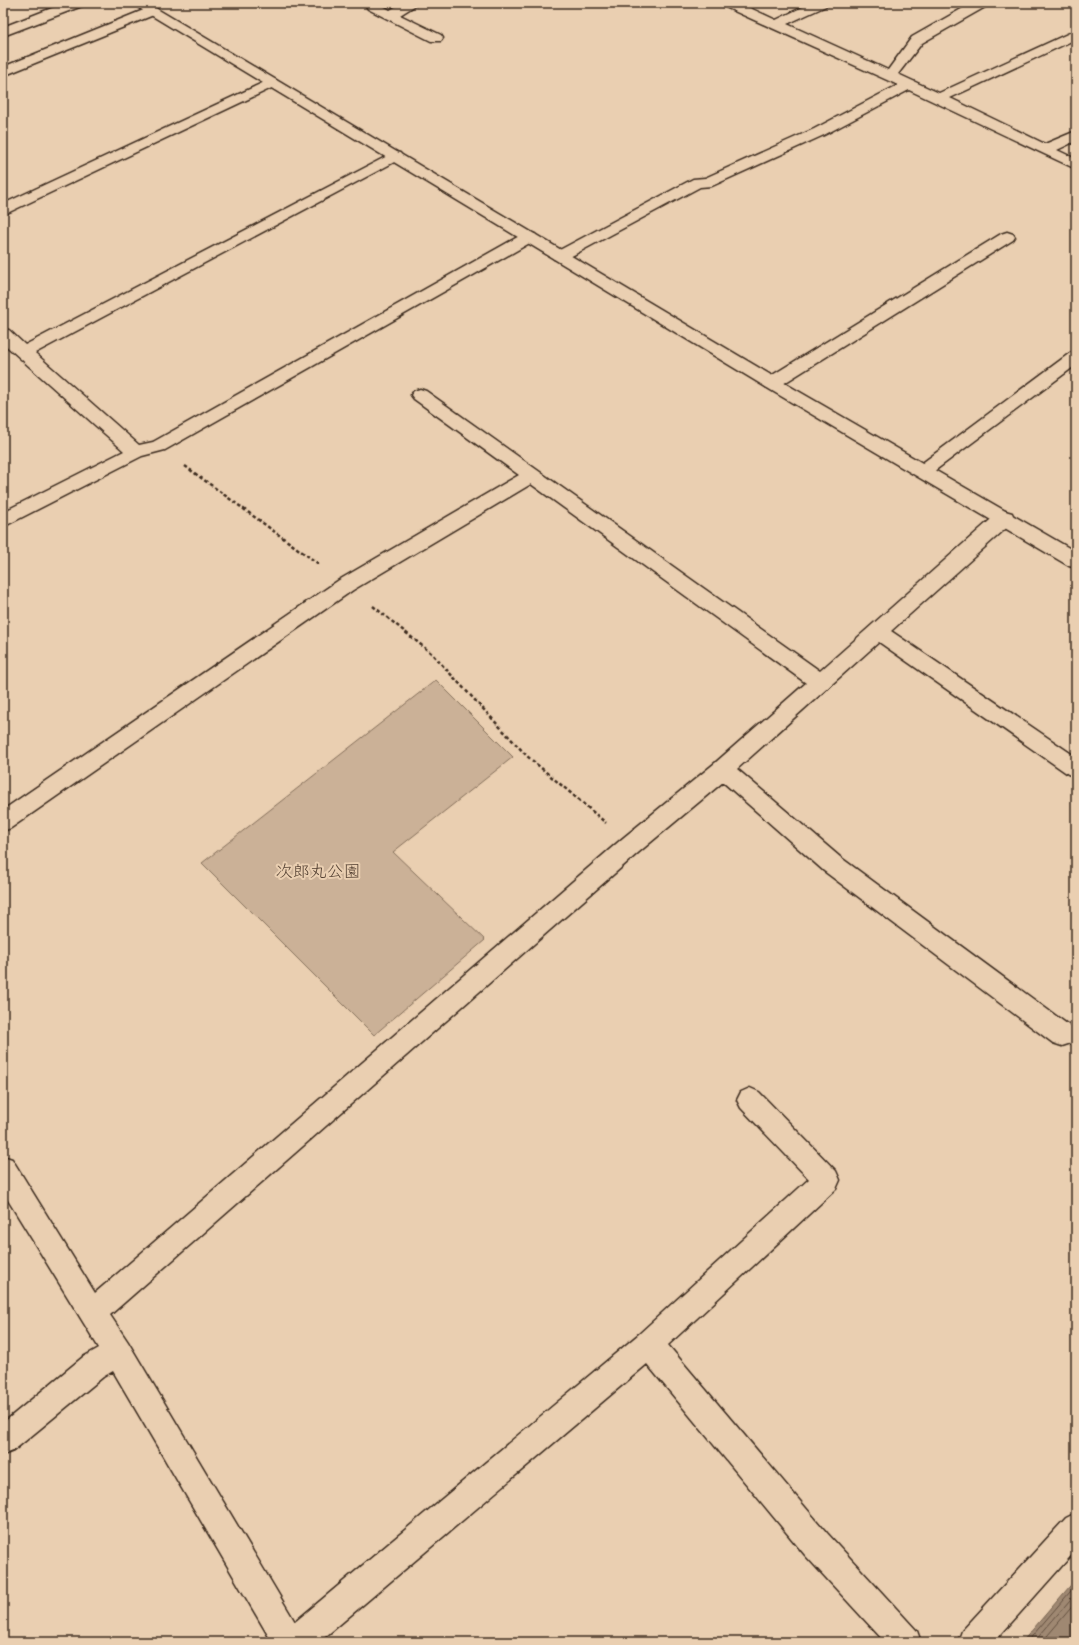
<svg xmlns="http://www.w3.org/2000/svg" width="1079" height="1645" font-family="Caveat,'Klee One',sans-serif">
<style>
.green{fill:#cbb197;stroke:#836e5a}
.water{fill:#9f8872;stroke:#776250}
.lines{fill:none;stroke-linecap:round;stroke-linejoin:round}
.shore{stroke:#635040;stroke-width:1}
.street-casing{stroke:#3b2a1e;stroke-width:3}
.secondary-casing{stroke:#3b2a1e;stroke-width:3}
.path{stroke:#3b2a1e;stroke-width:2.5;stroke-dasharray:3.5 2.5;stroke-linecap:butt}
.street{fill:#eacfb1;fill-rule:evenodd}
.secondary{fill:#eacfb1;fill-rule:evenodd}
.labels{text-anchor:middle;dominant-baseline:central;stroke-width:4;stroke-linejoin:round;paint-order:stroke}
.park-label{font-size:17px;fill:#513e30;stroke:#eacfb1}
</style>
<rect width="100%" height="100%" fill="#eacfb1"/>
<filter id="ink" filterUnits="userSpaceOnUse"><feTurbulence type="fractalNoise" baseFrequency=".025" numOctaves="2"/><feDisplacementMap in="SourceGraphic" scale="8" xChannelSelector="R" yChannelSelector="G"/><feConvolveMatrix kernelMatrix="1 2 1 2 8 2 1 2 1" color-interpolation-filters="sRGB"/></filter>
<g filter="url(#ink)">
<path class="green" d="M 436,680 L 513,757 L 393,852 L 485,940 L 374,1035 L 202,863 Z"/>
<path class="water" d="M 1076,1579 L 1076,1642 L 1022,1642 Z"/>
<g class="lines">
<path class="shore" d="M 1027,1642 L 1076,1585
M 1034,1642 L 1076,1593
M 1042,1642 L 1076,1602"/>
<g class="street-casing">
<path id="street" d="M 65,3 L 84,3 L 82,6 L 3,36 L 3,27 Z
M 368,3 L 378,3 L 390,10 L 402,3 L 419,3 L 400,15 L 441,35 L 443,38 L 441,41 L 431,41 L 368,9 L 366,6 Z
M 721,3 L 739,3 L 776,20 L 811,3 L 828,3 L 826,6 L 787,24 L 888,70 L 912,37 L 972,3 L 989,3 L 987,6 L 922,43 L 898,74 L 939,93 L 1076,30 L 1076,39 L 950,98 L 1045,144 L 1076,131 L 1076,141 L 1057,150 L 1076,159 L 1076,169 L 909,90 L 824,135 L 712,186 L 700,187 L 566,259 L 554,259 L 552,256 L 554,253 L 693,179 L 705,178 L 814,129 L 898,85 L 723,6 Z
M 151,7 L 156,8 L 158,11 L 156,14 L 3,76 L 3,67 Z
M 271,79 L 276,80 L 278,83 L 276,86 L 3,215 L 3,204 Z
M 395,152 L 400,153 L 402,156 L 400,159 L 35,353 L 139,445 L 153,442 L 523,234 L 535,234 L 537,237 L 535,240 L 165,450 L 142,456 L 3,527 L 3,512 L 124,451 L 3,343 L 3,329 L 9,330 L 25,345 Z
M 1007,232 L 1013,234 L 1015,237 L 1013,240 L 778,387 L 772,389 L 766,387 L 763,383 L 766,379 L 1001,234 Z
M 1076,352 L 1076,365 L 929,475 L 923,477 L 917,475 L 914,471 L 917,467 L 1070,353 Z
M 420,389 L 426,391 L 820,671 L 998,513 L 1005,511 L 1012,513 L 1014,518 L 1012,523 L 891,631 L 1076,757 L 1076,777 L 1068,774 L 879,642 L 737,769 L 840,857 L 1071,1027 L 1074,1035 L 1071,1043 L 1062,1046 L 1053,1043 L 824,871 L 723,782 L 639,852 L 110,1315 L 128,1342 L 295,1622 L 639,1334 L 809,1179 L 741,1108 L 737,1100 L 741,1092 L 750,1088 L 759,1092 L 836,1171 L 840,1180 L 836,1189 L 668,1345 L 827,1533 L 917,1631 L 921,1642 L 885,1642 L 805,1555 L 647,1364 L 319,1642 L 272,1642 L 113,1371 L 103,1377 L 13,1451 L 3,1455 L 3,1423 L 83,1357 L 99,1348 L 3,1192 L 3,1156 L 12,1159 L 95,1293 L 623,838 L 715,763 L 806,683 L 531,484 L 353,590 L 11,828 L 3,831 L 3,810 L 339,580 L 519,475 L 414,399 L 411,395 L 414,391 Z
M 1076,1513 L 1076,1550 L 994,1642 L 958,1642 L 962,1631 L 1066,1518 Z"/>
</g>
<g class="secondary-casing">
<path id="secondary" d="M 131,3 L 147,3 L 786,384 L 1076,552 L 1076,568 L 1069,566 L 774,392 Z"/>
</g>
<path class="path" d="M 185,466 L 320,565
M 373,606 L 431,653 L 527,756 L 606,823"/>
<use href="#street" class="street"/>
<use href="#secondary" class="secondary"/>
</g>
</g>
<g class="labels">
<g class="park-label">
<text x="318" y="871">次郎丸公園</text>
</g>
</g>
<rect width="1079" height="1645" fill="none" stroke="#eacfb1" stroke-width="16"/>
<rect x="8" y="8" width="1063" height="1629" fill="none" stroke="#3b2a1e" stroke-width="1.5" filter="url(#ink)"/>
</svg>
